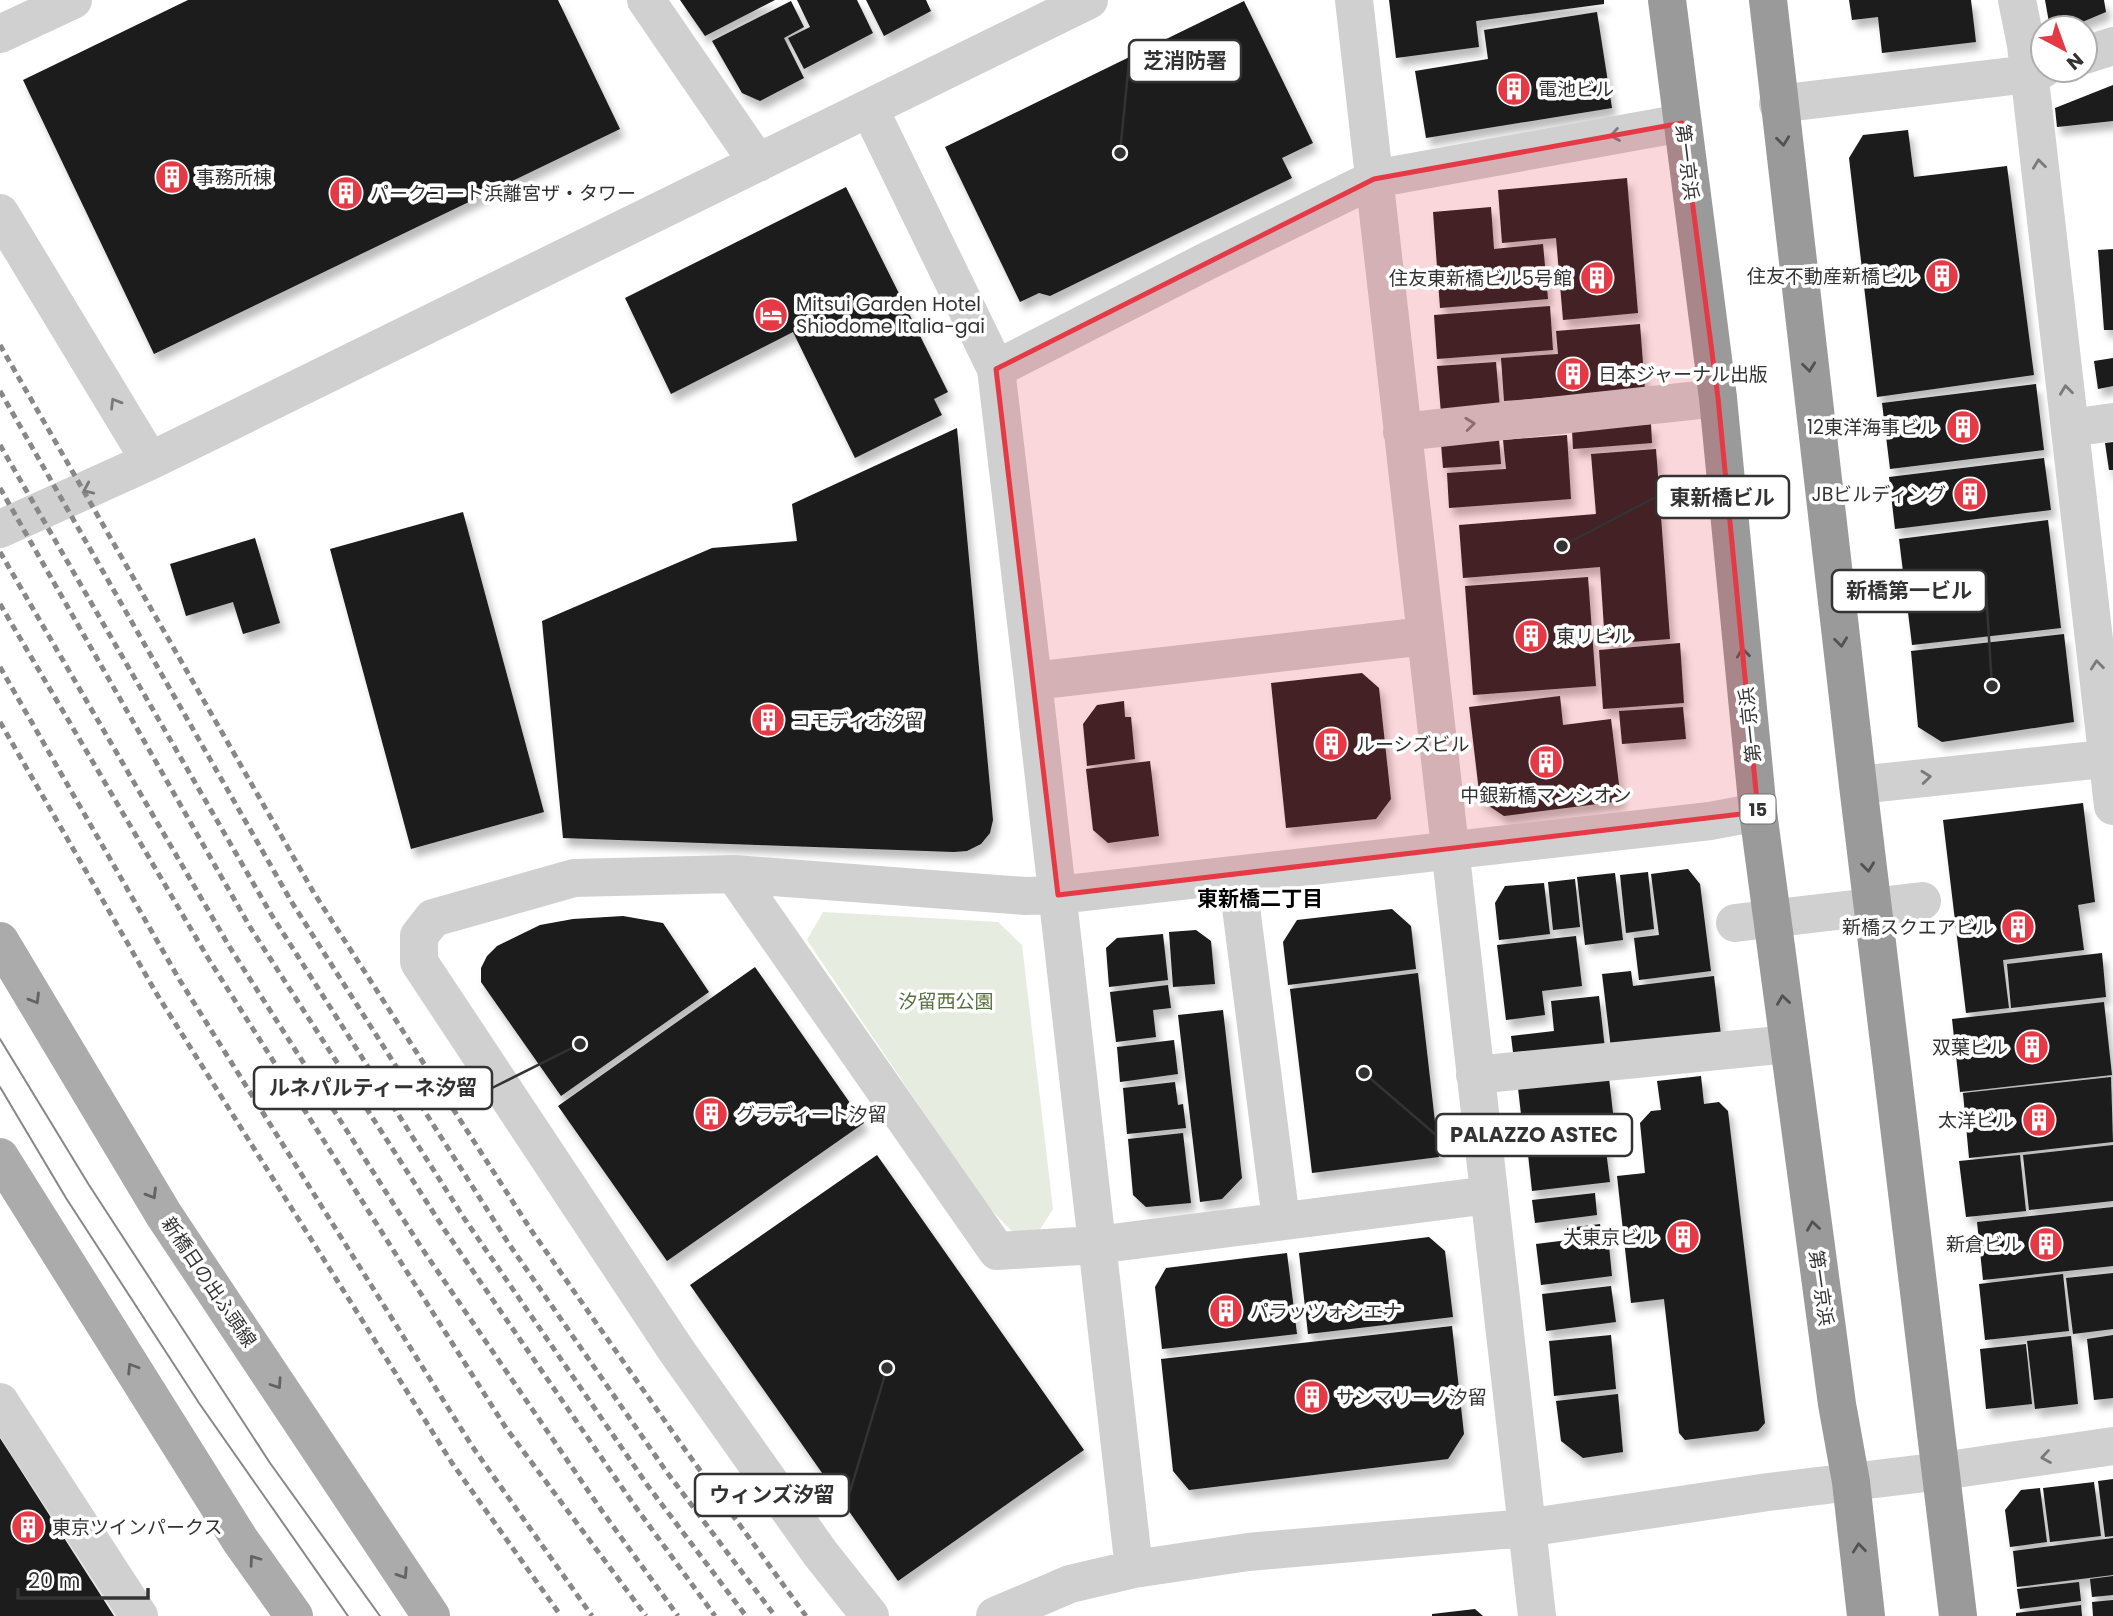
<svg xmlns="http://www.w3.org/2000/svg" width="2113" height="1616" font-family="Poppins,'Noto Sans JP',sans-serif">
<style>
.green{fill:#e6ecdf}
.building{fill:#1a1a1a;filter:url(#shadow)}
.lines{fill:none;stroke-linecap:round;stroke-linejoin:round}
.minor{stroke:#d0d0d0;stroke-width:38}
.major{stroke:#ababab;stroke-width:38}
.highway{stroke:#9a9a9a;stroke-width:38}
.tram{stroke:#888;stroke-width:2}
.rail{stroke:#888;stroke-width:5;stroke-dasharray:7 5;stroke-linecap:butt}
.oneway{stroke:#7a7a7a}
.oneway2{stroke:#525252}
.oneway3{stroke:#636363}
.marked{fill:#e63946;fill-opacity:0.2;stroke:#e63946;stroke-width:5;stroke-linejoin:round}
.labels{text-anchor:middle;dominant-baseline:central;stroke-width:7;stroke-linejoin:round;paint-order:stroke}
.shield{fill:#fff;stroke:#707070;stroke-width:2}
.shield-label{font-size:18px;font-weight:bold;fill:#333}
.poi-label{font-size:19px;fill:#333;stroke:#fff;text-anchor:start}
.street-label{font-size:19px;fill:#333;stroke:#fff}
.park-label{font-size:19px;fill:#56703f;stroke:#fff}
.neighbourhood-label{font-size:21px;font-weight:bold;fill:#000;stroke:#fff}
.leader{fill:none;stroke:#333;stroke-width:2.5}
.callout-dot{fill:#333;stroke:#fff;stroke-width:2.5}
.callout{fill:#fff;stroke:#333;stroke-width:2.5}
.callout-label{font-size:21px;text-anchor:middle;font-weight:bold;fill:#333}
</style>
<defs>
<filter id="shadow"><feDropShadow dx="4.5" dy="8" stdDeviation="3.5" flood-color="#0004"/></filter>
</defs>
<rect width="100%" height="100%" fill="#fff"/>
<path class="green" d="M 823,912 L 998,922 L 1022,945 L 1053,1209 L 1039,1231 L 1014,1233 L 987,1206 L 807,940 Z"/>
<path class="building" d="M 188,0 L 558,0 L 620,129 L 154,354 L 23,80 Z
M 680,0 L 775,0 L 705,36 Z
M 797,0 L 857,0 L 873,33 L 804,69 L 788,38 L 810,27 Z
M 866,0 L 926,0 L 931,11 L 884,36 Z
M 1389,0 L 1604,0 L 1604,4 L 1476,21 L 1479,47 L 1396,58 Z
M 1849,0 L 1971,0 L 1976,42 L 1882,53 L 1878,17 L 1852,20 Z
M 2045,0 L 2104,0 L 2106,12 L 2068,28 L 2050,28 Z
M 791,1 L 804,27 L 784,38 L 804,78 L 760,101 L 742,93 L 712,41 Z
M 1244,1 L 1313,143 L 1282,158 L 1292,178 L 1050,296 L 1039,293 L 1020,302 L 945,147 Z
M 1597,12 L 1612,108 L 1426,138 L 1415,71 L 1488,59 L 1484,30 Z
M 2113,85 L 2113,121 L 2057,127 L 2055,108 Z
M 1908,130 L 1914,177 L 2007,166 L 2034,375 L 1877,397 L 1849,158 L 1863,135 Z
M 1627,178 L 1638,313 L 1563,320 L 1556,238 L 1502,243 L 1498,190 Z
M 846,187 L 948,392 L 934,399 L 942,415 L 855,458 L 793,332 L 671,394 L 625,298 Z
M 1491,207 L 1494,249 L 1543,244 L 1548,299 L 1440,308 L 1433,212 Z
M 2113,249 L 2113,330 L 2104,330 L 2098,250 Z
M 1550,306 L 1553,350 L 1437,359 L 1434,315 Z
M 1640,324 L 1645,390 L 1504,401 L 1501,358 L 1558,354 L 1556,331 Z
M 2113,358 L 2113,386 L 2098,389 L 2094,361 Z
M 1496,362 L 1500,409 L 1441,413 L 1437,366 Z
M 2036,384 L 2044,450 L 1890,469 L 1882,403 Z
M 1651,424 L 1652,443 L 1573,449 L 1572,430 Z
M 957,428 L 993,820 L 990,833 L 981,844 L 967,851 L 954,852 L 563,838 L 542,621 L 712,548 L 797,541 L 792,504 Z
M 1567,435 L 1571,499 L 1449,508 L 1447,473 L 1506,469 L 1503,440 Z
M 1499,439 L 1501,464 L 1443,468 L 1441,444 Z
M 2113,442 L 2113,470 L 2109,470 L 2105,443 Z
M 1656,449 L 1670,639 L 1605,644 L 1600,567 L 1463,578 L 1459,525 L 1596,514 L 1591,454 Z
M 2044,458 L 2051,510 L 1895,529 L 1889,477 Z
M 463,512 L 544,812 L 411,849 L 330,549 Z
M 2048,520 L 2061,628 L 1912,645 L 1899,539 Z
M 255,538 L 280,623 L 243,634 L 233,602 L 186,616 L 170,564 Z
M 1588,577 L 1596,686 L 1473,695 L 1465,586 Z
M 2064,634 L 2074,722 L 1942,742 L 1918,727 L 1911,651 Z
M 1680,643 L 1684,703 L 1603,709 L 1599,650 Z
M 1362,673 L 1379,688 L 1391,799 L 1376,819 L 1286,828 L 1271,683 Z
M 1560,696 L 1563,725 L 1611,719 L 1621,801 L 1504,816 L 1480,800 L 1469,707 Z
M 1124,701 L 1125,717 L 1131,717 L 1135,759 L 1087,766 L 1083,724 L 1097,705 Z
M 1683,707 L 1686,739 L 1622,744 L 1619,711 Z
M 1150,761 L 1159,836 L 1108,843 L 1093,830 L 1086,769 Z
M 2083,803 L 2095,902 L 2078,905 L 2084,950 L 2003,960 L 2009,1008 L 1966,1013 L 1943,820 Z
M 1688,869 L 1700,884 L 1711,971 L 1639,980 L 1634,938 L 1659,935 L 1651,874 Z
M 1648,872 L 1654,929 L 1626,933 L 1620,875 Z
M 1615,873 L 1623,940 L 1585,945 L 1577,877 Z
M 1575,879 L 1580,927 L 1553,930 L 1548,882 Z
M 1544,883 L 1550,934 L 1499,940 L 1495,903 L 1505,886 Z
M 1392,909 L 1411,926 L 1416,969 L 1288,985 L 1283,942 L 1297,920 Z
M 623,916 L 663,923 L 709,992 L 561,1096 L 481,982 L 481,968 L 487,956 L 497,946 L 540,925 L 573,919 Z
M 1196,930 L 1211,941 L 1215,984 L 1173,987 L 1169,932 Z
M 1163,934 L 1168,980 L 1109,987 L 1106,948 L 1117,938 Z
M 1576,936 L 1582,986 L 1542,991 L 1545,1015 L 1506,1020 L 1497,945 Z
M 2102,953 L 2106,997 L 2011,1008 L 2007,964 Z
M 755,967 L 864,1123 L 667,1261 L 558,1106 Z
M 1631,971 L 1633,986 L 1714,976 L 1721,1035 L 1611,1049 L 1602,974 Z
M 1418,973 L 1439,1157 L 1312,1173 L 1290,989 Z
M 1168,985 L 1171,1008 L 1153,1010 L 1156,1037 L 1116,1042 L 1110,992 Z
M 1599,996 L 1605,1049 L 1514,1060 L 1511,1036 L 1554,1031 L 1551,1001 Z
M 2104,1002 L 2112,1075 L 1960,1092 L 1952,1019 Z
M 1223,1010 L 1242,1178 L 1222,1199 L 1200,1202 L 1178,1015 Z
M 1174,1040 L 1178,1074 L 1120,1082 L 1117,1047 Z
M 1701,1076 L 1704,1104 L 1719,1102 L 1728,1111 L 1765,1423 L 1758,1431 L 1685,1440 L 1679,1433 L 1664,1299 L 1631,1303 L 1617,1176 L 1645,1173 L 1640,1123 L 1651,1111 L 1661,1110 L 1657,1081 Z
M 2111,1077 L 2113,1142 L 1969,1158 L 1963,1093 Z
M 1609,1078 L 1613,1113 L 1522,1123 L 1518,1088 Z
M 1175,1082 L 1178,1105 L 1183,1104 L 1186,1128 L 1127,1134 L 1123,1088 Z
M 1602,1119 L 1610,1182 L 1532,1191 L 1525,1127 Z
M 1183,1133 L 1191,1203 L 1146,1207 L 1133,1195 L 1128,1139 Z
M 2113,1145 L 2113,1201 L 2029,1210 L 2023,1155 Z
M 877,1155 L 1084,1450 L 898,1581 L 690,1285 Z
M 2020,1155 L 2026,1211 L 1966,1217 L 1959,1161 Z
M 1595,1193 L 1597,1215 L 1535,1223 L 1532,1200 Z
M 2113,1207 L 2113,1266 L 1983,1280 L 1977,1222 Z
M 1600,1224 L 1602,1237 L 1608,1236 L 1612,1276 L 1541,1285 L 1536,1244 L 1568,1240 L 1567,1228 Z
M 1429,1237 L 1445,1251 L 1453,1317 L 1308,1334 L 1299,1253 Z
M 1287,1253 L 1297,1334 L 1162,1349 L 1155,1287 L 1166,1268 Z
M 2113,1273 L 2113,1329 L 2073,1334 L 2066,1278 Z
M 2063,1274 L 2069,1331 L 1985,1340 L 1979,1284 Z
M 1611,1286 L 1616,1322 L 1546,1331 L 1542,1294 Z
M 1452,1326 L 1464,1434 L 1448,1459 L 1189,1490 L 1173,1471 L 1161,1359 Z
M 1611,1335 L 1616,1389 L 1554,1396 L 1549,1341 Z
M 2113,1335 L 2113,1398 L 2094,1400 L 2087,1339 Z
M 2071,1336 L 2078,1404 L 2035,1409 L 2027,1341 Z
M 2026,1344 L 2032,1404 L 1986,1409 L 1980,1349 Z
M 1618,1394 L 1623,1452 L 1583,1458 L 1561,1441 L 1556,1401 Z
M 0,1438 L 114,1616 L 0,1616 Z
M 2113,1479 L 2113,1536 L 2105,1537 L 2098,1481 Z
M 2094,1482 L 2101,1536 L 2050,1542 L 2043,1488 Z
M 2040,1488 L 2047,1542 L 2010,1547 L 2005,1510 L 2021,1490 Z
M 2113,1538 L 2113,1575 L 2017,1587 L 2013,1551 Z
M 2113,1576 L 2113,1595 L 2092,1597 L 2090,1579 Z
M 2079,1582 L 2081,1601 L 2020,1609 L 2017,1589 Z
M 2113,1600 L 2113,1616 L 2093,1616 L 2092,1602 Z
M 2081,1605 L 2082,1616 L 2016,1616 L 2016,1613 Z
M 1475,1609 L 1483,1616 L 1432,1616 L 1432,1614 Z"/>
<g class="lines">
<path class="minor" d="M 646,0 L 758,163
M 1354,0 L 1537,1616
M 2017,0 L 2026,45 L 2113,806
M 0,34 L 73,0
M 2085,55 L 2113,46
M 1778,104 L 2029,74 L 2043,69
M 869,108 L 996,369 L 1033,681 L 1134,1569
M 0,213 L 150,461
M 996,369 L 1205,262 L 1374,179 L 1682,123
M 2070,428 L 2113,422
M 1402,432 L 1718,398
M 0,529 L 150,461 L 1089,0
M 1033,681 L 1425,636
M 1858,785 L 2113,758
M 734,874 L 574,878 L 433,918 L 419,936 L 419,962 L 676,1350 L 820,1553 L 870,1616
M 1237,876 L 1281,1220
M 1735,923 L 1922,901
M 1475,1075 L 1789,1044
M 1489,1195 L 1096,1245 L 997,1251 L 734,874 L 1025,896 L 1058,895 L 1710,821 L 1758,812
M 0,1402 L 139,1616
M 995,1616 L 1070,1584 L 1134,1569 L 1248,1552 L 1526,1528 L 1768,1492 L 1942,1471 L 2113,1446"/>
<path class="major" d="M 0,941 L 164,1215 L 431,1616
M 0,1157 L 240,1540 L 294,1616"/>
<path class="highway" d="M 1667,0 L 1718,398 L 1758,812 L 1837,1404 L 1851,1482 L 1866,1616
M 1768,0 L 1858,785 L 1958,1616"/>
<path class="tram" d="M 0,1039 L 89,1185 L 270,1463 L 380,1616
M 0,1087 L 66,1198 L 199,1403 L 348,1616"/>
<path class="rail" d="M 0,345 L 314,893 L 531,1230 L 686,1451 L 806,1616
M 0,391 L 291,901 L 509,1244 L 666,1471 L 775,1616
M 0,445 L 271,914 L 464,1218 L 648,1486 L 746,1616
M 0,488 L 250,927 L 444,1229 L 632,1502 L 715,1616
M 0,552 L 229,946 L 421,1247 L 602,1511 L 678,1616
M 0,604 L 208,958 L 506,1428 L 646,1616
M 0,667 L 179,979 L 472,1446 L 592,1616
M 0,722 L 158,996 L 452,1463 L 561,1616"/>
</g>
<defs><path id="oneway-chevron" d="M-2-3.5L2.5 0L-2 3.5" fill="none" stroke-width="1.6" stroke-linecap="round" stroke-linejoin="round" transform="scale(1.75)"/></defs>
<g class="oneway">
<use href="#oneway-chevron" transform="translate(1615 135) rotate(170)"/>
<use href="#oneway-chevron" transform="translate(2039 164) rotate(-97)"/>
<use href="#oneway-chevron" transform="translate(2066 390) rotate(-97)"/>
<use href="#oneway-chevron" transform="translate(115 403) rotate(-121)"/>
<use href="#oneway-chevron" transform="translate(1470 424) rotate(-6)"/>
<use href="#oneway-chevron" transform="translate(88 489) rotate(156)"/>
<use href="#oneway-chevron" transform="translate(2097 665) rotate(-96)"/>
<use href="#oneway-chevron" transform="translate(1926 777) rotate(-6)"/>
<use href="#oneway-chevron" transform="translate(2046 1457) rotate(171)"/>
</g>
<g class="oneway2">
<use href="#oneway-chevron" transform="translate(1783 141) rotate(83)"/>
<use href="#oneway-chevron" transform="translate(1809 367) rotate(83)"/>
<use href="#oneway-chevron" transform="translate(1841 642) rotate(83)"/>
<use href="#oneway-chevron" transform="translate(1743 653) rotate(-96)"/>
<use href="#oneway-chevron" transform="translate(1868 867) rotate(83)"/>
<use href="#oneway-chevron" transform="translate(1783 1000) rotate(-98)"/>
<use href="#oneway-chevron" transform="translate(1813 1226) rotate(-98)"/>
<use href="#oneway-chevron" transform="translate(1859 1548) rotate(-96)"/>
</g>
<g class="oneway3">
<use href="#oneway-chevron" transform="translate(35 999) rotate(59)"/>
<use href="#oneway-chevron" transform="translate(152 1194) rotate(59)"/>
<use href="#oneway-chevron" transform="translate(132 1368) rotate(-122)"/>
<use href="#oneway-chevron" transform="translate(277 1384) rotate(56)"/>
<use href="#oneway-chevron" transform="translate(254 1560) rotate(-126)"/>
<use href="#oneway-chevron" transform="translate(403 1574) rotate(57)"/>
</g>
<path class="marked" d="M 1682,123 L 1718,398 L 1758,812 L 1058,895 L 996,369 L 1374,179 Z"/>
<defs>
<g id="building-disc" transform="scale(1.75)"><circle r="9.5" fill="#e63946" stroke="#fff"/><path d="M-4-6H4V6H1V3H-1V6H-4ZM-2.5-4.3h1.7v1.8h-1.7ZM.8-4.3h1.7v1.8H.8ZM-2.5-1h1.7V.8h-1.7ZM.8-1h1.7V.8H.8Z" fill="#fff"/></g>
<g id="hotel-disc" transform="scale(1.75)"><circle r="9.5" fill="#e63946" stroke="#fff"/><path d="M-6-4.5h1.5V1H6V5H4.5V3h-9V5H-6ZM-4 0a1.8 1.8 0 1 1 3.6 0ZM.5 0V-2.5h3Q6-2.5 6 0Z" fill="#fff"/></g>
</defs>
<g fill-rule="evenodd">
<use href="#building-disc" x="1514" y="89"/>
<use href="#building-disc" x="172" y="177"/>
<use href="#building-disc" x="346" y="193"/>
<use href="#building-disc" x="1942" y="276"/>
<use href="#building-disc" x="1597" y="278"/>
<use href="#hotel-disc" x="771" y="315"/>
<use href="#building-disc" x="1573" y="374"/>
<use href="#building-disc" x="1963" y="427"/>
<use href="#building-disc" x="1970" y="494"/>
<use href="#building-disc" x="1531" y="636"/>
<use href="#building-disc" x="768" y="720"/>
<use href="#building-disc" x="1331" y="744"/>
<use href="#building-disc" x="1546" y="762"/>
<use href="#building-disc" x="2018" y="927"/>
<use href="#building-disc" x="2032" y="1047"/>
<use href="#building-disc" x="711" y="1114"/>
<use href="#building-disc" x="2039" y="1120"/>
<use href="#building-disc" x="1683" y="1237"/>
<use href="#building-disc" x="2046" y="1244"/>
<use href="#building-disc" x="1226" y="1311"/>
<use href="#building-disc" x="1312" y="1397"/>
<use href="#building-disc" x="28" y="1527"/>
</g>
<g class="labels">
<rect class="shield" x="1740.5" y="794.5" width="35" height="29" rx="5"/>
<g class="shield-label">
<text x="1758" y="809">15</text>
</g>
<g class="poi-label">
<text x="1538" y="89">電池ビル</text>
<text x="196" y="177">事務所棟</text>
<text x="370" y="193">パークコート浜離宮ザ・タワー</text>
<text x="1918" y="276" text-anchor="end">住友不動産新橋ビル</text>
<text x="1572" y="278" text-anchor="end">住友東新橋ビル5号館</text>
<text x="796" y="304">Mitsui Garden Hotel<tspan x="796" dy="22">Shiodome Italia-gai</tspan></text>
<text x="1598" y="374">日本ジャーナル出版</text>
<text x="1938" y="427" text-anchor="end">12東洋海事ビル</text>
<text x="1946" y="494" text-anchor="end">JBビルディング</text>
<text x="1556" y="636">東リビル</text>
<text x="792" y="720">コモディオ汐留</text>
<text x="1356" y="744">ルーシズビル</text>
<text x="1546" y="795" text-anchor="middle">中銀新橋マンシオン</text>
<text x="1994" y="927" text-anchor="end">新橋スクエアビル</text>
<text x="2008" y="1047" text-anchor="end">双葉ビル</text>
<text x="736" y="1114">グラディート汐留</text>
<text x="2014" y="1120" text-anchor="end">太洋ビル</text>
<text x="1658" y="1237" text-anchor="end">大東京ビル</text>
<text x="2022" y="1244" text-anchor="end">新倉ビル</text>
<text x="1250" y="1311">パラッツォシエナ</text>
<text x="1336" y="1397">サンマリーノ汐留</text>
<text x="52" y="1527">東京ツインパークス</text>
</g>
<g class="street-label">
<text transform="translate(1687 162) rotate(83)">第一京浜</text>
<text transform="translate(1750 725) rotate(-96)">第一京浜</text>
<text transform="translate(209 1282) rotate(56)">新橋日の出ふ頭線</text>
<text transform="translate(1821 1288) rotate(82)">第一京浜</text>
</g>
<g class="park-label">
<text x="946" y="1001">汐留西公園</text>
</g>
<g class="neighbourhood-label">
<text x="1260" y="898">東新橋二丁目</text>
</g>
</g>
<path class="leader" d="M1120 153L1129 61M1562 546L1656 497M1992 686L1986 591M580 1044L492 1088M1364 1073L1436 1135M887 1368L849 1495"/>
<g class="callout-dot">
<circle cx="1120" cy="153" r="7"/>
<circle cx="1562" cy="546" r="7"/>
<circle cx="1992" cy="686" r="7"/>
<circle cx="580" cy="1044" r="7"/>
<circle cx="1364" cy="1073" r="7"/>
<circle cx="887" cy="1368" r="7"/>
</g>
<g class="callout">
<rect x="1129" y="40" width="112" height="42" rx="7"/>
<rect x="1656" y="476" width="133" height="42" rx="7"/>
<rect x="1832" y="570" width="154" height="42" rx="7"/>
<rect x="254" y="1067" width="238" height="42" rx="7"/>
<rect x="1436" y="1114" width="196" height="42" rx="7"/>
<rect x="695" y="1474" width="154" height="42" rx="7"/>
</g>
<g class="callout-label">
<text x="1185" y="68">芝消防署</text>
<text x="1722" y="505">東新橋ビル</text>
<text x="1909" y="598">新橋第一ビル</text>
<text x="373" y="1095">ルネパルティーネ汐留</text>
<text x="1534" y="1142">PALAZZO ASTEC</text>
<text x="772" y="1502">ウィンズ汐留</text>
</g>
<g transform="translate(2064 49) rotate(139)"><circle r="33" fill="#ffffff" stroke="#adadad" stroke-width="2"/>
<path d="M0-5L12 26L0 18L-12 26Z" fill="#e63946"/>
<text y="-10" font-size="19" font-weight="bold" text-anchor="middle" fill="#333333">N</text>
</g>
<path d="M18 1588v10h130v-10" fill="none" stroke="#333333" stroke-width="3.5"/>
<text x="28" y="1588" font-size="21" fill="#333333" stroke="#ffffff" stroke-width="5" paint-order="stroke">20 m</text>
</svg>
